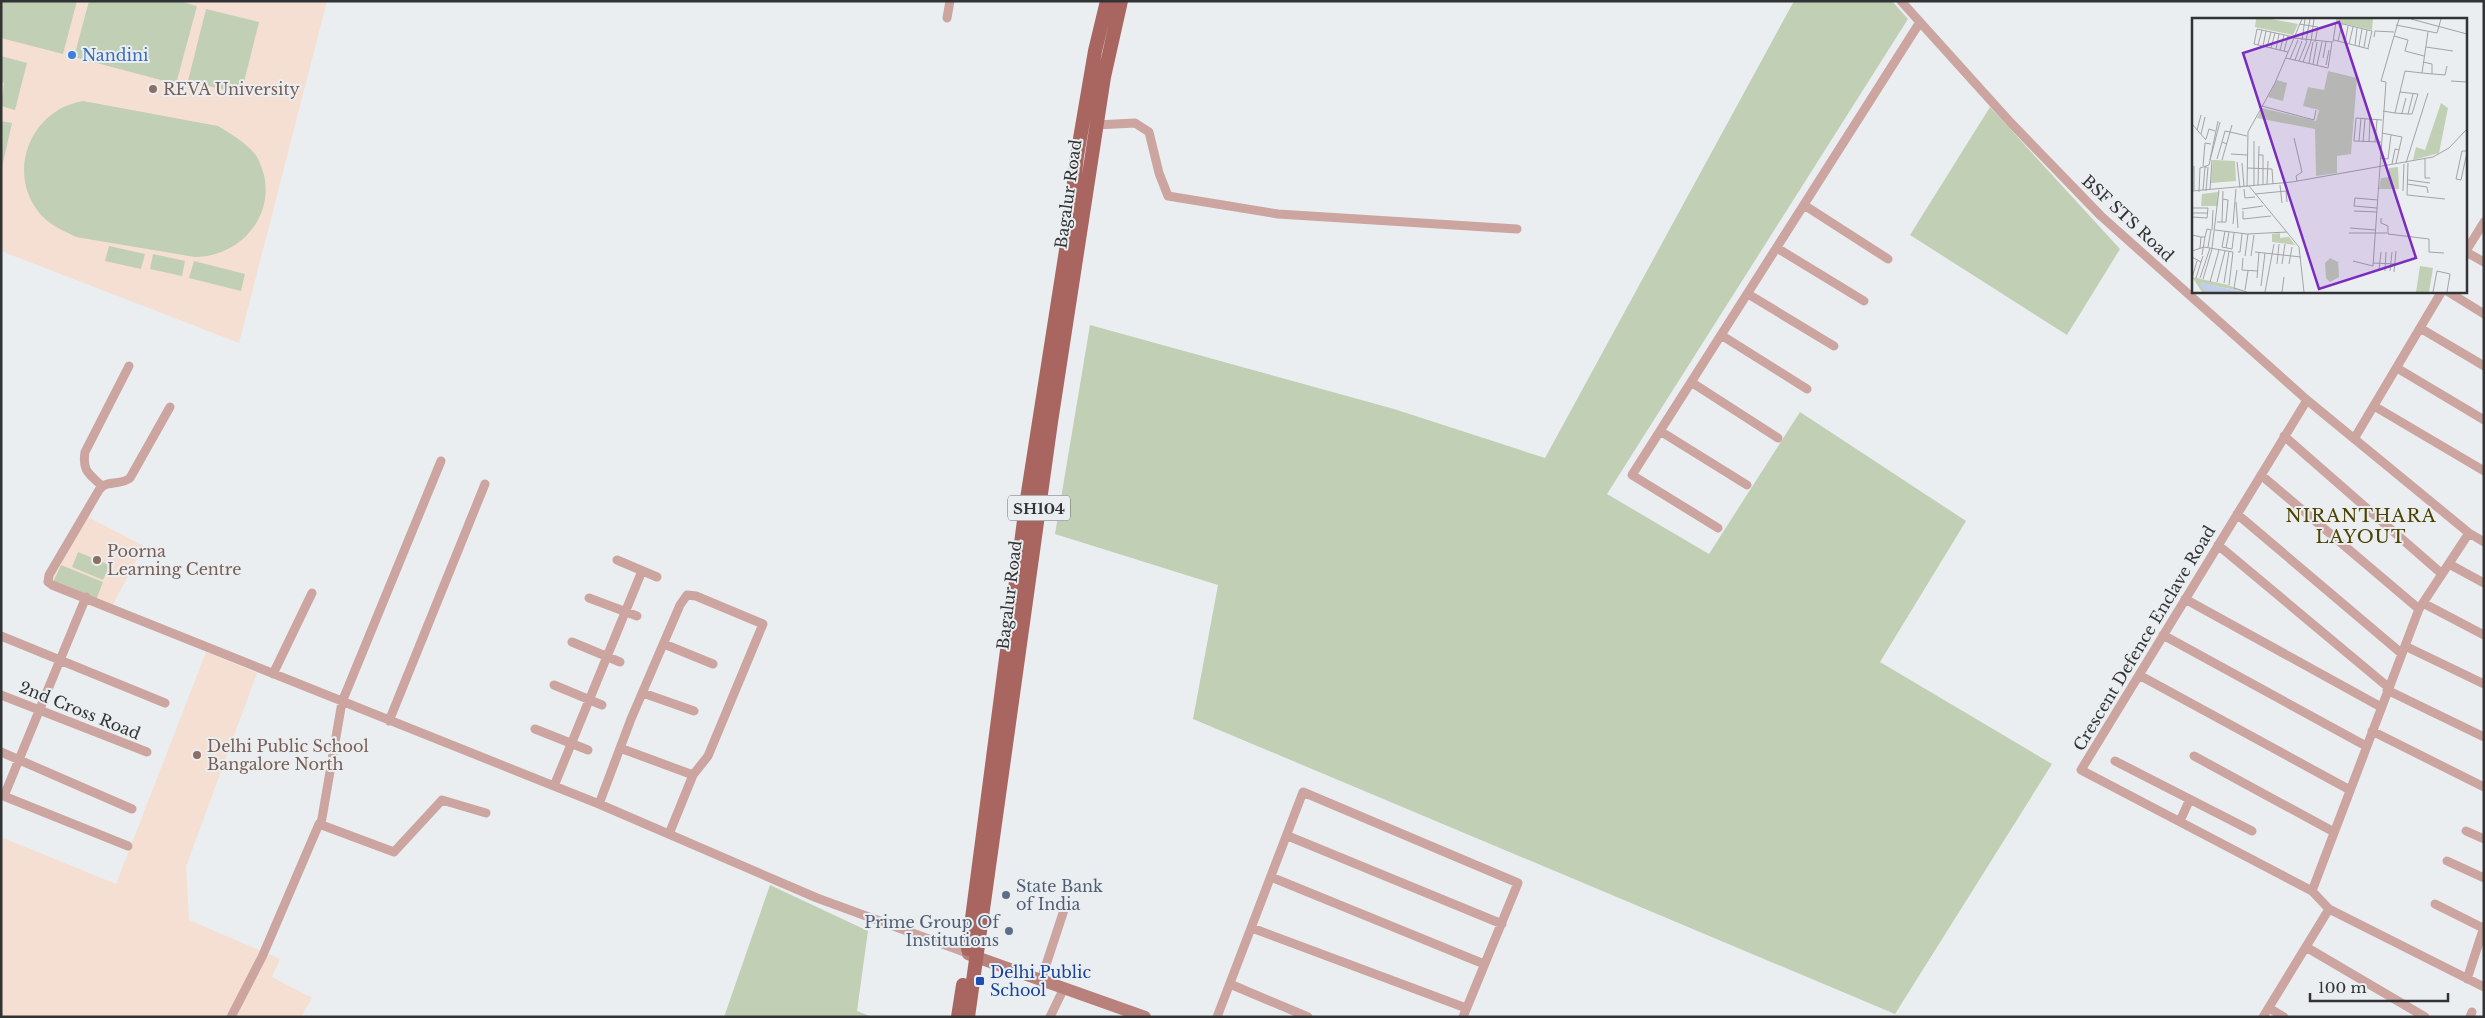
<svg xmlns="http://www.w3.org/2000/svg" width="2485" height="1018" font-family="'Libre Baskerville',serif">
<style>
.education{fill:#f5dfd2}
.green{fill:#c1cfb4}
.lines{fill:none;stroke-linecap:round;stroke-linejoin:round}
.street{stroke:#cca5a1;stroke-width:9}
.secondary{stroke:#b8817c;stroke-width:12}
.primary{stroke:#a96661;stroke-width:14}
.shop-dot{fill:#3f7fe0;stroke:#ebeef1;stroke-width:2}
.education-dot{fill:#8d6e63;stroke:#ebeef1;stroke-width:2}
.service-dot{fill:#5c6f8a;stroke:#ebeef1;stroke-width:2}
.transit-dot{fill:#1a4fb4;stroke:#ebeef1;stroke-width:2}
.labels{text-anchor:middle;dominant-baseline:central;stroke-width:4;stroke-linejoin:round;paint-order:stroke}
.shield{fill:#ebeef1;stroke:#696b6d;stroke-width:1}
.shield-label{font-size:15px;font-weight:bold;fill:#313334}
.shop-label{font-size:16px;fill:#366cbe;stroke:#ebeef1;text-anchor:start}
.education-label{font-size:16px;fill:#785e54;stroke:#ebeef1;text-anchor:start}
.street-label{font-size:16px;fill:#313334;stroke:#ebeef1}
.service-label{font-size:16px;fill:#4e5e75;stroke:#ebeef1;text-anchor:start}
.transit-label{font-size:16px;fill:#164399;stroke:#ebeef1;text-anchor:start}
.neighbourhood-label{font-size:18px;letter-spacing:1px;fill:#4c4300;stroke:#ebeef1}
.inset-road{fill:none;stroke:#a1a3a5;stroke-width:1}
.view{fill:#7b2cbf;fill-opacity:0.15;stroke:#7b2cbf;stroke-width:2.5}
.inset-edge{fill:none;stroke:#313334;stroke-width:2.5}
</style>
<rect width="100%" height="100%" fill="#ebeef1"/>
<path class="education" d="M 1,1 L 327,1 L 239,343 L 1,251 Z
M 84,515 L 144,546 L 111,608 L 51,585 L 49,574 Z
M 206,652 L 257,673 L 186,867 L 189,920 L 280,959 L 272,977 L 312,998 L 301,1017 L 1,1017 L 1,837 L 116,884 Z"/>
<path class="green" d="M 1,1 L 77,1 L 63,54 L 1,38 Z
M 89,1 L 179,1 L 197,6 L 176,84 L 74,57 Z
M 1794,1 L 1892,1 L 1908,19 L 1607,494 L 1709,554 L 1800,412 L 1966,521 L 1880,662 L 2052,764 L 1895,1014 L 1193,719 L 1218,585 L 1055,534 L 1090,325 L 1394,409 L 1545,458 Z
M 206,9 L 259,22 L 241,94 L 188,81 Z
M 1,56 L 27,63 L 15,110 L 1,106 L 4,83 L 1,82 Z
M 83,101 L 218,126 C 231,134 245,142 255,154 C 259,159 262,169 264,175 C 274,219 238,257 195,257 L 76,237 C 64,231 52,226 43,217 C 4,176 29,110 83,101 Z
M 1990,107 L 2120,249 L 2067,335 L 1910,235 Z
M 1,121 L 12,123 L 2,167 L 1,166 Z
M 109,246 L 145,254 L 141,269 L 105,261 Z
M 153,254 L 185,261 L 182,276 L 150,269 Z
M 194,261 L 245,274 L 241,291 L 189,278 Z
M 78,552 L 110,565 L 103,580 L 72,567 Z
M 61,565 L 103,582 L 96,600 L 53,582 Z
M 770,885 L 868,931 L 857,1011 L 872,1017 L 724,1017 Z"/>
<g class="lines">
<path class="street" d="M 1901,1 L 2011,123 L 2101,216 L 2307,400 L 2469,533 L 2484,542
M 947,18 L 950,1
M 1096,125 L 1135,123 L 1149,132 L 1159,173 L 1168,196 L 1278,214 L 1517,229
M 1804,205 L 1888,259
M 1777,248 L 1864,301
M 2466,251 L 2484,222
M 2466,252 L 2484,262
M 2447,291 L 2484,314
M 1748,294 L 1834,346
M 2420,328 L 2484,366
M 1721,335 L 1807,389
M 2397,368 L 2484,420
M 1691,382 L 1778,438
M 2307,400 L 2081,770 L 2312,891 L 2419,609 L 2469,533
M 2374,406 L 2484,471
M 170,407 L 130,478 C 121,486 107,479 99,490 L 49,575 L 48,582 L 52,585 L 599,804 L 817,898 L 967,953
M 1660,431 L 1747,485
M 2284,436 L 2442,574
M 2354,439 L 2442,291
M 2261,475 L 2419,609
M 102,486 C 89,474 82,471 85,452 L 129,366
M 2237,514 L 2401,653
M 1718,528 L 1632,475 L 1920,22
M 2218,545 L 2388,687
M 617,560 L 657,577
M 2449,564 L 2484,583
M 589,598 L 637,616
M 2185,599 L 2381,707
M 2423,603 L 2484,635
M 2163,635 L 2366,746
M 1,636 L 165,703
M 572,642 L 620,662
M 664,644 L 713,664
M 2405,646 L 2484,684
M 273,674 L 312,593
M 2139,675 L 2350,790
M 554,685 L 602,705
M 2387,690 L 2484,737
M 643,693 L 694,711
M 1,695 L 147,752
M 389,721 L 485,484
M 535,729 L 588,750
M 2372,731 L 2484,787
M 620,748 L 693,775
M 1,752 L 132,809
M 2194,756 L 2334,832
M 2115,761 L 2252,831
M 554,786 L 642,571
M 1,795 L 128,846
M 4,796 L 86,597
M 599,804 L 631,719 L 680,605 L 687,595 L 696,596 L 763,624 L 708,756 L 693,775 L 669,834
M 2180,821 L 2190,799
M 321,824 L 342,702 L 441,461
M 2466,831 L 2484,839
M 1288,836 L 1502,924
M 2447,861 L 2484,878
M 1271,877 L 1484,964
M 2312,891 L 2329,909 L 2484,987
M 2435,904 L 2483,928
M 1252,928 L 1466,1008
M 2306,947 L 2425,1017
M 2467,979 L 2484,927
M 1041,980 L 1065,907
M 1230,984 L 1308,1017
M 2269,1008 L 2284,1017
M 231,1017 L 262,957 L 319,824 L 394,852 L 442,800 L 486,813
M 1050,1017 L 1064,988
M 1217,1017 L 1303,792 L 1518,883 L 1463,1017
M 2263,1017 L 2329,909
M 2470,1017 L 2472,1012"/>
<path class="secondary" d="M 968,954 L 1145,1017"/>
<path class="primary" d="M 968,949 L 1026,505 L 1067,244 L 1077,156 L 1095,51 L 1107,1
M 958,1017 L 963,985
M 968,1017 L 1051,422 L 1104,77 L 1121,1"/>
</g>
<circle class="shop-dot" cx="72" cy="55" r="5"/>
<g class="education-dot">
<circle cx="153" cy="89" r="5"/>
<circle cx="97" cy="560" r="5"/>
<circle cx="197" cy="755" r="5"/>
</g>
<g class="service-dot">
<circle cx="1006" cy="895" r="5"/>
<circle cx="1009" cy="931" r="5"/>
</g>
<rect class="transit-dot" x="975" y="976" width="10" height="10" rx="2.5"/>
<g class="labels">
<rect class="shield" x="1008" y="495.5" width="62" height="25" rx="4"/>
<g class="shield-label">
<text x="1039" y="508">SH104</text>
</g>
<g class="shop-label">
<text x="82" y="55">Nandini</text>
</g>
<g class="education-label">
<text x="163" y="89">REVA University</text>
<text x="107" y="551">Poorna<tspan x="107" dy="18">Learning Centre</tspan></text>
<text x="207" y="746">Delhi Public School<tspan x="207" dy="18">Bangalore North</tspan></text>
</g>
<g class="street-label">
<text transform="translate(1068 194) rotate(-82)">Bagalur Road</text>
<text transform="translate(2128 218) rotate(43)">BSF STS Road</text>
<text transform="translate(1009 595) rotate(-83)">Bagalur Road</text>
<text transform="translate(2144 638) rotate(-59)">Crescent Defence Enclave Road</text>
<text transform="translate(80 710) rotate(22)">2nd Cross Road</text>
</g>
<g class="service-label">
<text x="1016" y="886">State Bank<tspan x="1016" dy="18">of India</tspan></text>
<text x="999" y="922" text-anchor="end">Prime Group Of<tspan x="999" dy="18">Institutions</tspan></text>
</g>
<g class="transit-label">
<text x="990" y="972">Delhi Public<tspan x="990" dy="18">School</tspan></text>
</g>
<g class="neighbourhood-label">
<text x="2361" y="516">NIRANTHARA<tspan x="2361" dy="21">LAYOUT</tspan></text>
</g>
</g>
<g transform="translate(2192 18)">
<rect width="275" height="275" fill="#ebeef1"/>
<path d="M 64,1 L 79,1 L 106,6 L 101,17 L 63,9 ZM 144,1 L 181,1 L 180,12 L 144,4 ZM 136,53 L 165,60 L 159,136 L 145,138 L 145,155 L 124,158 L 123,111 L 65,100 L 70,90 L 124,103 L 127,92 L 111,88 L 116,69 L 132,72 ZM 85,62 L 95,65 L 91,83 L 76,79 ZM 249,85 L 256,90 L 247,135 L 221,142 L 224,129 L 233,132 ZM 21,142 L 43,143 L 44,163 L 19,165 ZM 206,149 L 207,171 L 187,171 L 189,160 L 197,159 L 197,150 ZM 26,174 L 25,188 L 9,188 L 10,176 ZM 88,215 L 88,220 L 97,219 L 103,227 L 80,224 L 80,216 ZM 146,239 L 147,259 L 138,264 L 134,260 L 133,245 L 138,240 L 146,244 ZM 228,248 L 241,250 L 237,274 L 224,274 ZM 0,259 L 36,267 L 53,274 L 9,265 L 14,274 L 10,274 Z" fill="#c1cfb4"/>
<path d="M 9,265 L 33,270 L 50,274 L 14,274 L 7,266 Z" fill="#c0ceeb"/>
<path class="inset-road" d="M 219,1 L 275,16M 147,5 L 180,13 L 176,30M 107,6 L 126,9 L 123,24M 204,7 L 245,15 L 249,1M 236,14 L 230,55 L 253,57 L 255,48M 202,18 L 216,22 L 213,33 L 232,38M 182,19 L 183,13 L 202,14M 110,22 L 113,1M 142,22 L 177,31M 114,23 L 118,1M 119,23 L 122,1M 146,23 L 150,6M 141,24 L 144,4M 153,25 L 156,8M 157,26 L 161,9M 66,27 L 70,12M 163,27 L 165,10M 71,28 L 74,13M 167,28 L 170,11M 75,29 L 79,14M 172,29 L 175,12M 234,29 L 261,33M 79,30 L 83,15M 84,31 L 87,16M 88,32 L 92,17M 92,33 L 96,18M 96,34 L 62,26 L 65,11 L 102,19M 94,40 L 136,50 L 140,24 L 102,20M 131,40 L 134,24M 98,41 L 106,22M 103,42 L 110,23M 107,43 L 115,23M 111,44 L 119,23M 231,44 L 240,46 L 240,56M 117,45 L 121,24M 121,46 L 125,24M 125,47 L 130,24M 134,47 L 137,32M 259,63 L 275,64M 208,74 L 213,53 L 230,55M 70,88 L 122,102 L 124,92M 191,93 L 203,95 L 216,96 L 220,96 L 226,76 L 208,74 L 203,95M 210,95 L 214,80M 216,96 L 221,76M 0,106 L 14,122M 5,112 L 9,97M 190,115 L 210,119 L 204,145M 9,116 L 13,99M 102,120 L 110,154 L 104,158 L 105,163M 14,121 L 17,111 L 23,113M 167,123 L 169,100M 171,124 L 173,101M 177,124 L 178,101M 183,124 L 185,102M 189,124 L 162,123 L 164,100 L 190,102M 35,126 L 30,124 L 33,113 L 38,114 L 40,107M 275,133 L 270,133 L 264,161 L 269,162 L 275,134M 39,136 L 55,137M 66,137 L 71,137 L 71,167M 188,140 L 196,141 L 199,117M 25,141 L 30,124M 233,141 L 233,160 L 238,160M 18,142 L 28,104M 30,142 L 38,114 L 55,118M 45,144 L 48,170M 50,145 L 52,169M 214,145 L 236,75M 216,145 L 215,177 L 253,181M 200,146 L 203,131 L 207,132M 2,148 L 2,172M 11,148 L 13,125 L 19,126M 55,150 L 80,151 L 81,166M 216,162 L 238,165M 75,166 L 76,143M 215,166 L 235,169 L 236,175M 62,167 L 62,123M 66,167 L 67,128M 88,167 L 90,185M 57,168 L 107,229 L 112,274M 55,169 L 56,114 L 83,65 L 110,1M 52,171 L 53,180 L 63,179M 11,172 L 13,149 L 15,149M 18,172 L 20,142M 0,173 L 100,164 L 241,139 L 257,130 L 275,111M 14,173 L 16,149M 211,173 L 212,146M 7,174 L 8,150 L 17,147 L 26,103M 63,176 L 94,173 L 95,184M 44,184 L 46,210M 0,190 L 16,190 L 15,200 L 0,199M 185,190 L 162,188 L 163,180 L 186,182M 50,191 L 71,188M 51,193 L 51,201 L 79,198M 162,193 L 185,194M 0,195 L 16,195M 189,200 L 189,205 L 196,208 L 196,216 L 237,221 L 237,234 L 252,235M 25,204 L 30,204 L 31,173M 30,204 L 34,204 L 36,182 L 31,181M 41,206 L 44,171M 158,210 L 184,212M 20,212 L 21,192M 23,212 L 55,216 L 95,214M 33,213 L 30,229 L 40,231 L 42,215M 157,215 L 195,215M 0,217 L 9,219 L 8,230M 9,219 L 13,219 L 10,237M 13,219 L 15,211 L 19,212 L 16,229M 20,230 L 27,172M 34,230 L 37,214M 0,233 L 12,229 L 41,234 L 37,267M 46,234 L 48,234 L 50,216M 63,234 L 109,239M 53,238 L 56,216M 59,238 L 62,217M 0,239 L 9,244 L 11,238M 51,240 L 50,252 L 66,253M 161,243 L 181,248 L 194,64 L 189,63 L 207,1M 181,245 L 203,246M 85,246 L 87,226M 90,246 L 93,226M 97,246 L 100,229M 45,252 L 42,270 L 55,274M 187,252 L 189,234M 193,253 L 194,234M 198,253 L 200,234M 202,254 L 204,233M 0,260 L 5,243M 4,260 L 9,244M 8,260 L 18,230M 65,260 L 67,234M 11,261 L 20,231M 18,264 L 27,232M 25,264 L 33,233M 32,265 L 37,233M 69,268 L 73,235M 53,272 L 56,253M 73,274 L 82,226M 90,274 L 92,259M 241,274 L 245,253 L 258,256 L 255,274"/>
<path class="view" d="M 147,4 L 224,240 L 127,271 L 51,35 Z"/>
<rect width="275" height="275" class="inset-edge"/>
</g>
<rect width="2485" height="1018" fill="none" stroke="#313334" stroke-width="5"/>
<path d="M2310 993v8h138v-8" fill="none" stroke="#313334" stroke-width="2.5"/>
<text x="2318" y="993" font-size="15" fill="#313334" stroke="#ebeef1" stroke-width="4" paint-order="stroke">100 m</text>
</svg>
